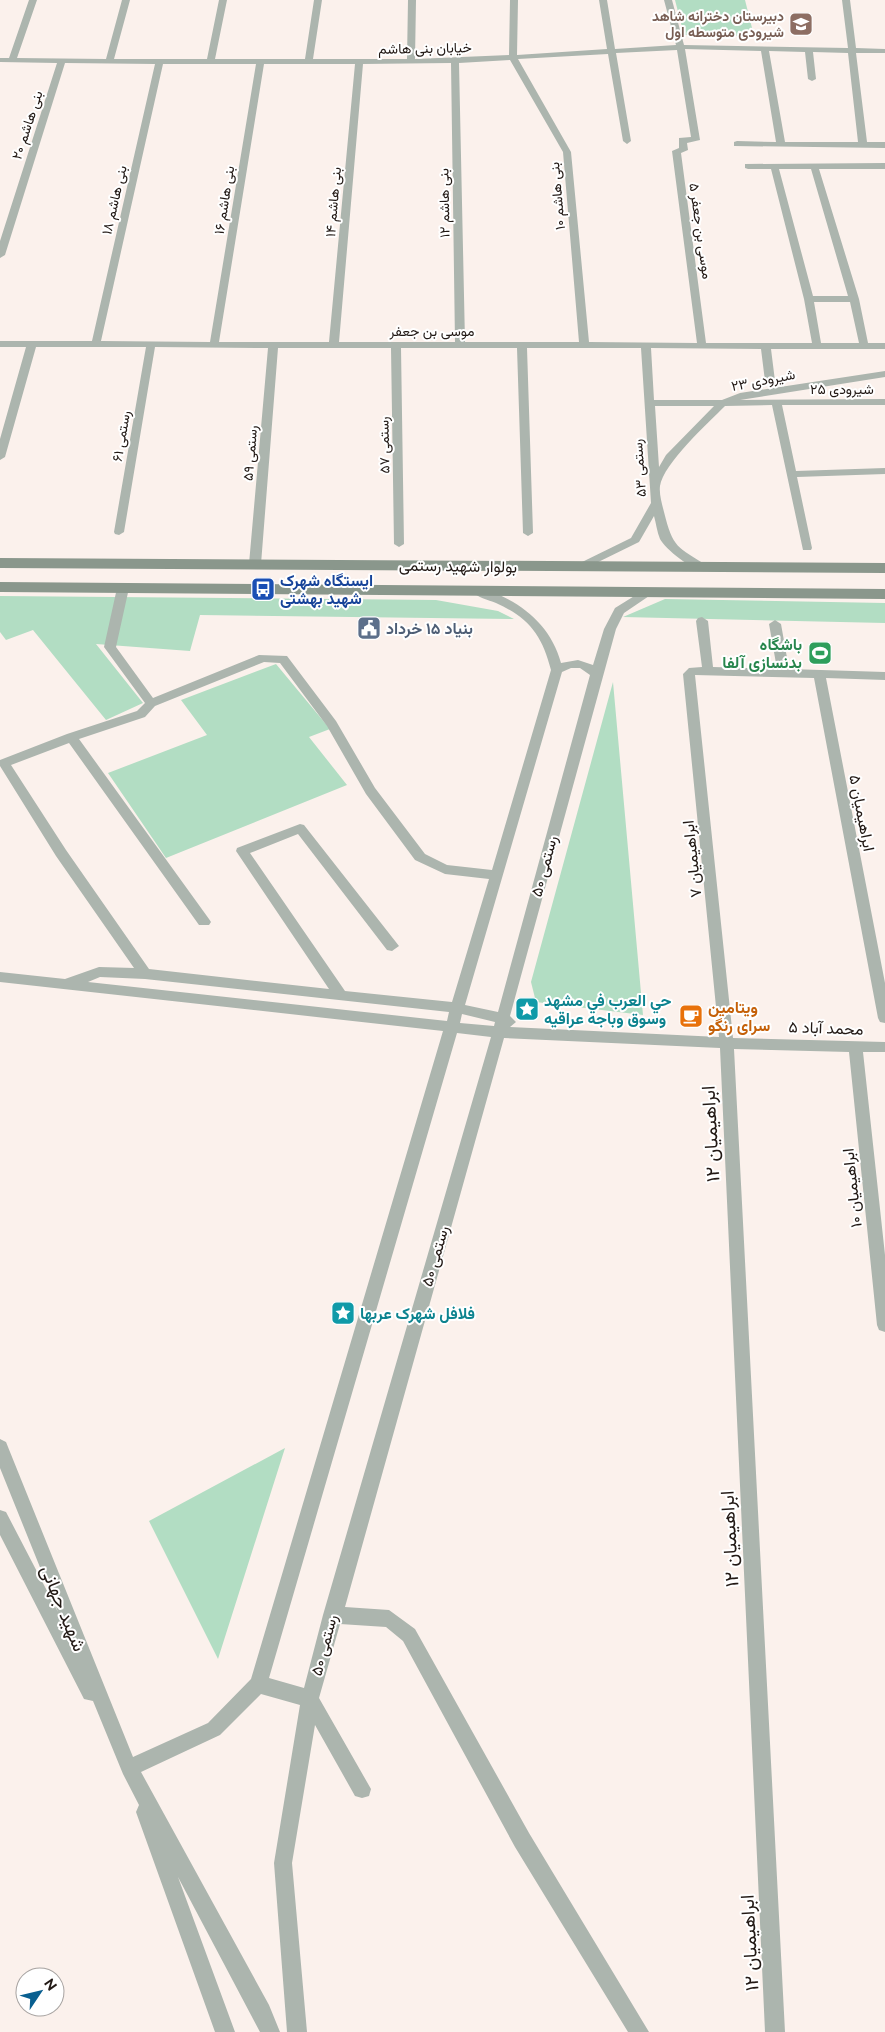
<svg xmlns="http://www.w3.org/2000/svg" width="885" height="2032" font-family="Raleway,Vazirmatn,sans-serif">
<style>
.green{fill:#b2ddc3}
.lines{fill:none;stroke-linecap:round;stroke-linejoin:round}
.street{fill:#acb5ae;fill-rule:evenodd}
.secondary{fill:#8a978c;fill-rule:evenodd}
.labels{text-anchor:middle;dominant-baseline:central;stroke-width:4;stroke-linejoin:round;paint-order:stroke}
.far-education-label{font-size:14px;font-weight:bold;fill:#785e54;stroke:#fff;text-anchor:end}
.far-street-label{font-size:14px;fill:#221915;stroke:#fff}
.street-label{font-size:16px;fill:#221915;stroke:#fff}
.transit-label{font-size:16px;font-weight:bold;fill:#164399;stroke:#fff;text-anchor:start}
.service-label{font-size:16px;font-weight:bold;fill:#4e5e75;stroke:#fff;text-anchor:start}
.leisure-label{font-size:16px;font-weight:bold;fill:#27864d;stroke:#fff;text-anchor:end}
.culture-label{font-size:16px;font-weight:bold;fill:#0d838f;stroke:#fff;text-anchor:start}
.food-label{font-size:16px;font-weight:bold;fill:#c56008;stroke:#fff;text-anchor:start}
.near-street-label{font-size:19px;fill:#221915;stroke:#fff}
</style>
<rect width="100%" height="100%" fill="#fbf1ec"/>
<path class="green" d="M 675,0 L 745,0 L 754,36 L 684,35 Z
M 0,596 L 436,600 L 498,611 L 514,619 L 200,615 L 190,651 L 96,644 L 143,703 L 106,720 L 33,630 L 6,640 L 0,632 Z
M 665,599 L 885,603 L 885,623 L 623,617 Z
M 276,664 L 330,729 L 309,737 L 347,785 L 166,858 L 108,773 L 207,735 L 181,700 Z
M 613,682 L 643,1015 L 536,1002 L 531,982 Z
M 285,1448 L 218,1659 L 149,1521 Z"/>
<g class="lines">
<path class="street" d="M 29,0 L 37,0 L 17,58 L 106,59 L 122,0 L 130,0 L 114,59 L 207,59 L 219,0 L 227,0 L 215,59 L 305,59 L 314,0 L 322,0 L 313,59 L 407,59 L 408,0 L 416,0 L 415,59 L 509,55 L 510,0 L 518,0 L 517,55 L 607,49 L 599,0 L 607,0 L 615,49 L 676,45 L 664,0 L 672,0 L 684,45 L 848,48 L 842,0 L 850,0 L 856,48 L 885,49 L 885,53 L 856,53 L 867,142 L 885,142 L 885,148 L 734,146 L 734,142 L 737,141 L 776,142 L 761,51 L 685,49 L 700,140 L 687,143 L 688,150 L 681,153 L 706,343 L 812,343 L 804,299 L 771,169 L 748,169 L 745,168 L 745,164 L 885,163 L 885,169 L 819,169 L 859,299 L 868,343 L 885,343 L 885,349 L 771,349 L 775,381 L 770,384 L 765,381 L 761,349 L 651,348 L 654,400 L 722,400 L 740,393 L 885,371 L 885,377 L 740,400 L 885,399 L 885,405 L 782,405 L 796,471 L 885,468 L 885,474 L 797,477 L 812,548 L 811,550 L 803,550 L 772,405 L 725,406 C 709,422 663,464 660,486 C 659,494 662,504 664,512 C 673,548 677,547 708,566 L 708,570 C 696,574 666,550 660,539 C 657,532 656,523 654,516 L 639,542 L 586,568 L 578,568 L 578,564 L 631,538 L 651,503 L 641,348 L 527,348 L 533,533 L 528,536 L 523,533 L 517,348 L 401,348 L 404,544 L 399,547 L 394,544 L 391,348 L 278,348 L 261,564 L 255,567 L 249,564 L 268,348 L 155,347 L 124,532 L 119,535 L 115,534 L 114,532 L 146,347 L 36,347 L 5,457 L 0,460 L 0,439 L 26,347 L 0,347 L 0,341 L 92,341 L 155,64 L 65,63 L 5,255 L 0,258 L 0,241 L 57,63 L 0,62 L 0,58 L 9,58 ZM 677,50 L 691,137 L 679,138 L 679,148 L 672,151 L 697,343 L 589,342 L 571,152 L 518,59 L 608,54 L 623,141 L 627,144 L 631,141 L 616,53 ZM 769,51 L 805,52 L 808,79 L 812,81 L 816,79 L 813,52 L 848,53 L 858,142 L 785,142 ZM 510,60 L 563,152 L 579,342 L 465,342 L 459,63 ZM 451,63 L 455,342 L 339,342 L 363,64 ZM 163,64 L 256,64 L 210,342 L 101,341 ZM 264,64 L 355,64 L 329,342 L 219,342 ZM 779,169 L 811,169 L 848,296 L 813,296 ZM 814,302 L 850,302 L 859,343 L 821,343 ZM 655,406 L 714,406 L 666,455 L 659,467 Z
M 123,584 L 129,588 L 116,647 L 153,698 L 259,655 L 287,656 L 336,721 L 375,788 L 425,854 L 447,865 L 492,870 L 551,670 C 542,635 529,618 496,603 C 488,600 477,597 471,591 L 477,587 C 516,598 550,622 561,663 L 578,660 L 593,665 L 604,629 L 615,608 L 644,590 L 652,590 L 652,594 L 624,613 L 616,629 L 510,1016 L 516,1022 L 510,1027 L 719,1037 L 683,674 L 689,668 L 702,667 L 696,621 L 698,618 L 702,617 L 708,621 L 713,667 L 777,669 L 769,624 L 775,620 L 781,624 L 789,669 L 885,672 L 885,680 L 826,678 L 885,983 L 885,1023 L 880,1022 L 878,1018 L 814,678 L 695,675 L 733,1038 L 885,1042 L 885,1052 L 863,1052 L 885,1255 L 885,1332 L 879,1330 L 877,1325 L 849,1052 L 734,1049 L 785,2032 L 765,2032 L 720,1048 L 504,1038 L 345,1607 L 389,1610 L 415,1629 L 529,1833 L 649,2032 L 628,2032 L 515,1847 L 403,1641 L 386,1627 L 340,1624 L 319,1698 L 371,1789 L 369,1796 L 362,1798 L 355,1796 L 315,1725 L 292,1863 L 307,2032 L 287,2032 L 274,1863 L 300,1705 L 261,1694 L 220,1735 L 141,1772 L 269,2005 L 280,2032 L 260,2032 L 178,1877 L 235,2032 L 215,2032 L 136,1812 L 139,1805 L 123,1774 L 93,1701 L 84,1699 L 0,1535 L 0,1510 L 6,1512 L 58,1612 L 0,1468 L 0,1439 L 6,1442 L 8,1447 L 133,1757 L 208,1723 L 251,1679 L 443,1031 L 0,982 L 0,972 L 65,979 L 99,967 L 134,968 L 56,856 L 0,766 L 0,760 L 67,734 L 137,711 L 145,703 L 104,647 L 117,588 ZM 264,662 L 280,663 L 327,726 L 366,794 L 415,860 L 445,874 L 489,879 L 452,1002 L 345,991 L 250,853 L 298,834 L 387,950 L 392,951 L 399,946 L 304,825 L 300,824 L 237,848 L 236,851 L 329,989 L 149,969 L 66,850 L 11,765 L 69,743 L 199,925 L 209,925 L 211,922 L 209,919 L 79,739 L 145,717 L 155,706 ZM 571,668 L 580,668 L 590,675 L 498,1012 L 465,1005 L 562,672 ZM 100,977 L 145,979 L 449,1012 L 447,1021 L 88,982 ZM 462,1014 L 495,1022 L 494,1026 L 460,1023 ZM 457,1033 L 491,1037 L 323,1615 L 304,1688 L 269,1678 Z"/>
<path class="secondary" d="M 0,558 L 885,563 L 885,573 L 0,568 Z
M 0,582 L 885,589 L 885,599 L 0,592 Z"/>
</g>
<defs>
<g id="school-square" transform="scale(1.25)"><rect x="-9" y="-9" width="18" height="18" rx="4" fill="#8d6e63" stroke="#fff"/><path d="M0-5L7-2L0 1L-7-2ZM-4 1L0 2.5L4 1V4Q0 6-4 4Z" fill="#fff"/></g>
<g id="bus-square" transform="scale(1.25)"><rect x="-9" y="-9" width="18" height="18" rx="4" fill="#1a4fb4" stroke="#fff"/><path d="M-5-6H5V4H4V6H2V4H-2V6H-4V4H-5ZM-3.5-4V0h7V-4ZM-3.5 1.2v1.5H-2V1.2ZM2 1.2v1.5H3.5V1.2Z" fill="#fff"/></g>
<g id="civic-square" transform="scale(1.25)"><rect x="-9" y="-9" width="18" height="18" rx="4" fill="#5c6f8a" stroke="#fff"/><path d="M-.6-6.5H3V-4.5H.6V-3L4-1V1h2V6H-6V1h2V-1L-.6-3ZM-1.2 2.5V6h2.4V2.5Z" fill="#fff"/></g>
<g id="stadium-square" transform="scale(1.25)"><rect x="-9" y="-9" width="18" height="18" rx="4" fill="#2e9e5b" stroke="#fff"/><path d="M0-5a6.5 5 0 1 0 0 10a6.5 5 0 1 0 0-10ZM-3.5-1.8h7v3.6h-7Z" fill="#fff"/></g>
<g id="sight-square" transform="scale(1.25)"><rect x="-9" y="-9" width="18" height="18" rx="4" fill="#0f9aa8" stroke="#fff"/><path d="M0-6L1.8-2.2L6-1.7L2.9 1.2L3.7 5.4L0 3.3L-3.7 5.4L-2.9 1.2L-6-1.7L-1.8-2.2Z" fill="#fff"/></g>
<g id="cafe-square" transform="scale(1.25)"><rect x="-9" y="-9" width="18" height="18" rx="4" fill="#e8710a" stroke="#fff"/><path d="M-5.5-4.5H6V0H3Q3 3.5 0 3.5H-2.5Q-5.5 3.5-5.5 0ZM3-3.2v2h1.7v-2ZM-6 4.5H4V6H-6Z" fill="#fff"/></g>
</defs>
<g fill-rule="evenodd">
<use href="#school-square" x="801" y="24"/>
<use href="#bus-square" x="263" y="589"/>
<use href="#civic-square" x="369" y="628"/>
<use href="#stadium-square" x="820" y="653"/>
<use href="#sight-square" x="527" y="1009"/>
<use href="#cafe-square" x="691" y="1016"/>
<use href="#sight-square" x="343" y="1313"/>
</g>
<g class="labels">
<g class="far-education-label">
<text x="784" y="16">دبیرستان دخترانه شاهد<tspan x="784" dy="16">شیرودی متوسطه اول</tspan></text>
</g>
<g class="far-street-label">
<text transform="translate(425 48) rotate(-1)">خیابان بنی هاشم</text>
<text transform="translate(27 125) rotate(-72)">بنی هاشم ۲۰</text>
<text transform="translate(557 196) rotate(-95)">بنی هاشم ۱۰</text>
<text transform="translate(114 200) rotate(-77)">بنی هاشم ۱۸</text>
<text transform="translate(224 200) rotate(-81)">بنی هاشم ۱۶</text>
<text transform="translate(333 202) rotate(-85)">بنی هاشم ۱۴</text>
<text transform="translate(444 203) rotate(-91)">بنی هاشم ۱۲</text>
<text transform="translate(701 231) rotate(82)">موسی بن جعفر ۵</text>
<text x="432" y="331">موسی بن جعفر</text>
<text transform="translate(763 380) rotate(-11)">شیرودی ۲۳</text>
<text x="842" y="389">شیرودی ۲۵</text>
<text transform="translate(121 436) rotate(-80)">رستمی ۶۱</text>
<text transform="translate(384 445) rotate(-91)">رستمی ۵۷</text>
<text transform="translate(250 453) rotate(-85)">رستمی ۵۹</text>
<text transform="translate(639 468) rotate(-94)">رستمی ۵۳</text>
</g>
<g class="street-label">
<text transform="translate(458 566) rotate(1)">بولوار شهید رستمی</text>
<text transform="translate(862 813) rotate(79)">ابراهیمیان ۵</text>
<text transform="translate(692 859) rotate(-96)">ابراهیمیان ۷</text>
<text transform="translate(544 866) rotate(-75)">رستمی ۵۰</text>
<text transform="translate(826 1028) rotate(2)">محمد آباد ۵</text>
<text transform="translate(852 1188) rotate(-96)">ابراهیمیان ۱۰</text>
<text transform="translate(435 1256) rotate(-74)">رستمی ۵۰</text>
<text transform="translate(324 1645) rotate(-75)">رستمی ۵۰</text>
</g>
<g class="transit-label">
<text x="280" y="580">ایستگاه شهرک<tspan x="280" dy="18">شهید بهشتی</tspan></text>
</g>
<g class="service-label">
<text x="386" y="628">بنیاد ۱۵ خرداد</text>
</g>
<g class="leisure-label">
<text x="802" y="644">باشگاه<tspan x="802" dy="18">بدنسازی آلفا</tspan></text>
</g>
<g class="culture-label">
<text x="544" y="1000">حي العرب في مشهد<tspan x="544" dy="18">وسوق وباجه عراقيه</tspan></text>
<text x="360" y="1313">فلافل شهرک عربها</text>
</g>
<g class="food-label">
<text x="708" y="1007">ویتامین<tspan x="708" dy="18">سرای رنگو</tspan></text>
</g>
<g class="near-street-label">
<text transform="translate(710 1134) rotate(-93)">ابراهیمیان ۱۲</text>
<text transform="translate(729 1539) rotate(-93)">ابراهیمیان ۱۲</text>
<text transform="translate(64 1608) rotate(68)">شهید جهانی</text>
<text transform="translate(749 1943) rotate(-93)">ابراهیمیان ۱۲</text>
</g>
</g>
<g transform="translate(40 1992) rotate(55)"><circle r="24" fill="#ffffff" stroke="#a7a3a1"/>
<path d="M0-4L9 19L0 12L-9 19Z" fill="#095f90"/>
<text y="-8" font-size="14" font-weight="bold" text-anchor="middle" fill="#221915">N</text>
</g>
</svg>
